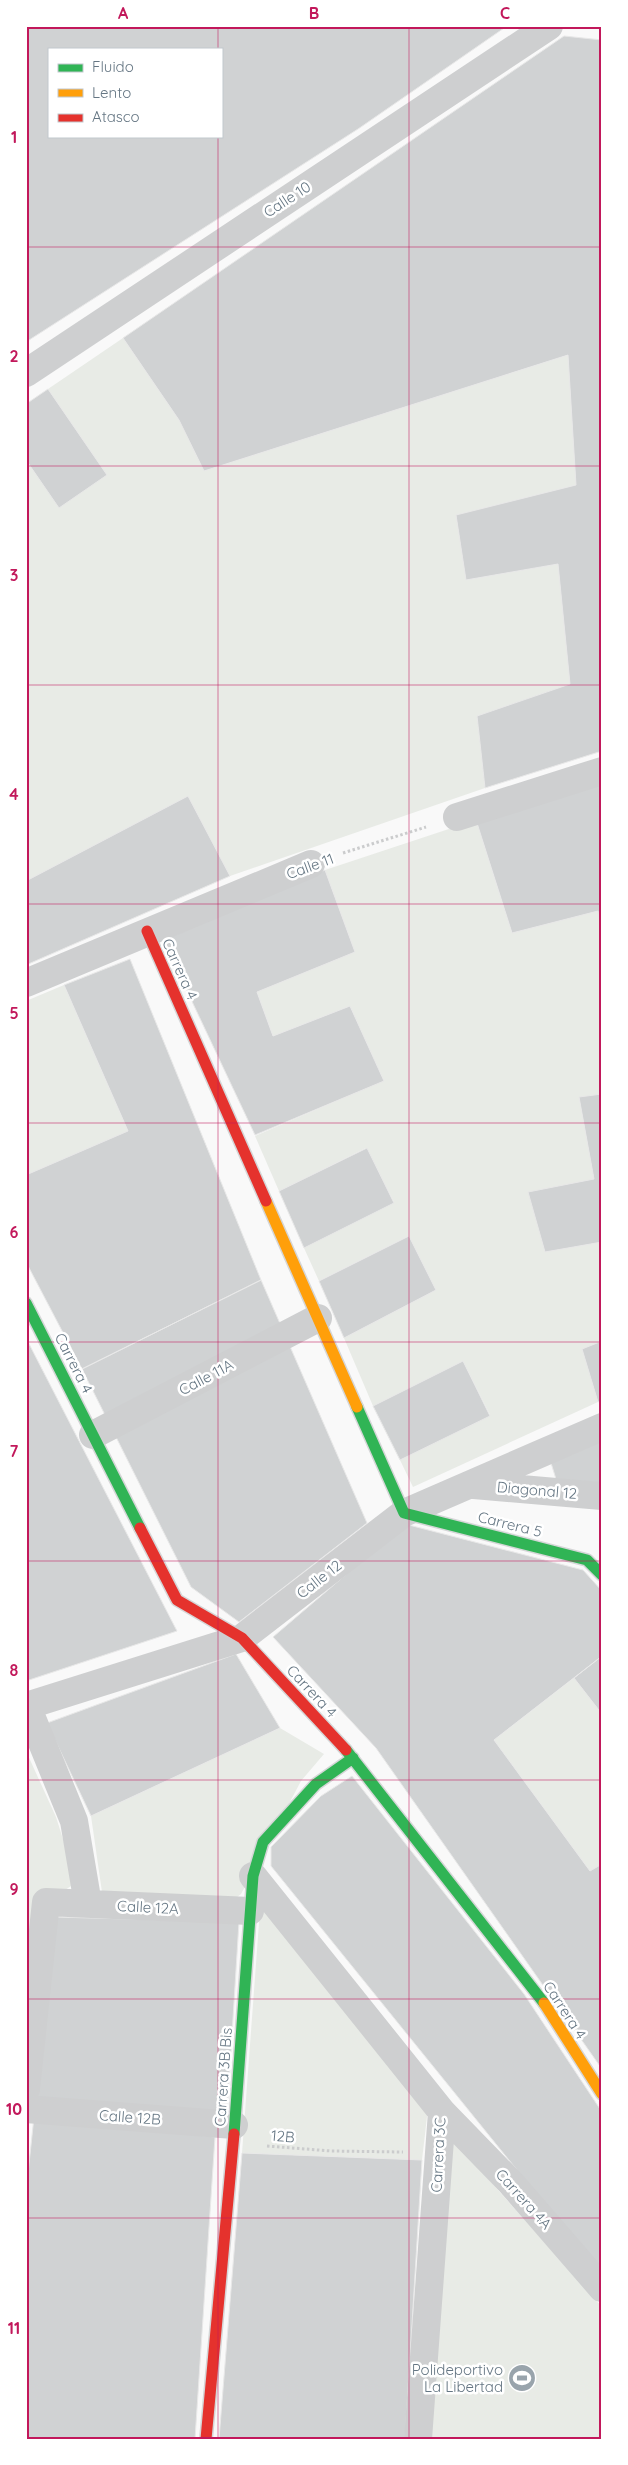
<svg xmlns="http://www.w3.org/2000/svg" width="628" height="2465" font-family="Quicksand,sans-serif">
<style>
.green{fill:#e8ebe6}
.building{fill:#d0d2d3;stroke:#e8e8e8;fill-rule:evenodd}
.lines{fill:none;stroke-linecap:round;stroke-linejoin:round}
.fast-casing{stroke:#d5d6d7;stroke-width:14}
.slow-casing{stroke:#d5d6d7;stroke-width:14}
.jam-casing{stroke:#d5d6d7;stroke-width:14}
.path{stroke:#cbcccd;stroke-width:3;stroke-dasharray:2.5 2.5;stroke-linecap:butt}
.street{stroke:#cecfd0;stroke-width:28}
.fast{stroke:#30b455;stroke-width:11}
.slow{stroke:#ff9f0a;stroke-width:11}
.jam{stroke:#e5322d;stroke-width:11}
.grid{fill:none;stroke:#c2185b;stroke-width:1;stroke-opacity:0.55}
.labels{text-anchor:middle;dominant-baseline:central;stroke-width:5;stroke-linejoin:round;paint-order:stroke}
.street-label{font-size:15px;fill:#657683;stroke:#fff}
.poi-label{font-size:15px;fill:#657683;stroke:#fff;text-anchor:end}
.neatline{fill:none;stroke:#c2185b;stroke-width:2}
.grid-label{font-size:16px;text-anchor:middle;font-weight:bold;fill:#c2185b}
</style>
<rect width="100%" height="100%" fill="#f9f9f9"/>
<path class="green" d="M 123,338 L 179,420 L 204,471 L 568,355 L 576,485 L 456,516 L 466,580 L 558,564 L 570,684 L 485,788 L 230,876 L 188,796 L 26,881 L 26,460 L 59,507 L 107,475 L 48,389 Z
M 476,820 L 512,933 L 598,911 L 602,937 L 602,1094 L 579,1098 L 594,1179 L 529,1192 L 545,1252 L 602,1242 L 602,1341 L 582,1349 L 598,1402 L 413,1487 L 400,1460 L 490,1415 L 463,1361 L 373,1406 L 344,1338 L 436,1290 L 409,1236 L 319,1281 L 304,1248 L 394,1202 L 366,1148 L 279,1191 L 255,1136 L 383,1081 L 350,1006 L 273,1036 L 257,992 L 355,952 L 325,870 Z
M 64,985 L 128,1131 L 26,1175 L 26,1105 L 29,1103 L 26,1096 L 26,1001 Z
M 574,1678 L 602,1714 L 602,1864 L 590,1871 L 494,1740 Z
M 280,1728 L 324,1754 L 301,1781 L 241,1894 L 231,1902 L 102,1892 L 91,1816 Z
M 26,1751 L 56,1817 L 74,1874 L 71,1886 L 59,1894 L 26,1998 Z
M 261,1896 L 428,2108 L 422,2160 L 242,2153 Z
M 451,2137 L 602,2307 L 602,2439 L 425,2439 Z"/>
<path class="building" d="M 26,26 L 507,26 L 358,129 L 26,342 ZM 49,49 L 221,49 L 221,136 L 49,136 Z
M 564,36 L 602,40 L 602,751 L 485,788 L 477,716 L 570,684 L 558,564 L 466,580 L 456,515 L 576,485 L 568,355 L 204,471 L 179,420 L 123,338 Z
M 48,389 L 107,475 L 59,508 L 26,460 L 26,404 Z
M 602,781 L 602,937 L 598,911 L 512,933 L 476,820 Z
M 188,796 L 230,876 L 26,965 L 26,881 Z
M 325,870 L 355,952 L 257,992 L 273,1036 L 350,1006 L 384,1081 L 255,1135 L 163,940 Z
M 130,959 L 261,1280 L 82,1369 L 26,1262 L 26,1175 L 128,1131 L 64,985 Z
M 602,1094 L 602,1242 L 545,1252 L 528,1192 L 594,1179 L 579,1097 Z
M 367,1148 L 394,1203 L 304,1248 L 279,1191 Z
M 409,1236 L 436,1290 L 344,1338 L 319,1281 Z
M 261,1280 L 367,1523 L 239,1622 L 191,1587 L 82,1369 Z
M 26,1338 L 177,1631 L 26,1681 Z
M 602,1341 L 602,1400 L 598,1402 L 582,1349 Z
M 463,1361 L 490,1416 L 400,1460 L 373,1406 Z
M 602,1441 L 602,1483 L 556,1479 L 551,1463 Z
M 405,1524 L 583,1570 L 602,1591 L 602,1656 L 494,1740 L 590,1871 L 602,1864 L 602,2069 L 376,1748 L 273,1637 Z
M 236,1654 L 280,1728 L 91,1816 L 47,1723 Z
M 602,1656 L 602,1714 L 574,1678 Z
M 352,1776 L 524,1994 L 602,2112 L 602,2275 L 271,1866 L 271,1847 L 321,1796 Z
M 54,1917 L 239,1922 L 227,2115 L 33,2102 Z
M 34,2117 L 215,2137 L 195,2439 L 26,2439 L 26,2192 Z
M 242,2153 L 422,2160 L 405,2439 L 219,2439 Z"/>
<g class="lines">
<g class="fast-casing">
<path id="fast" d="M 26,1303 L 140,1528
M 357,1407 L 404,1513 L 587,1560 L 602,1575
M 346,1750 L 544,2003
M 234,2134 L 253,1876 L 263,1842 L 316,1784 L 353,1758"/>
</g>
<g class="slow-casing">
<path id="slow" d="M 266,1201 L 357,1407
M 544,2003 L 602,2094"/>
</g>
<g class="jam-casing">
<path id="jam" d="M 147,931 L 266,1201
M 140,1528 L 177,1600 L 242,1638 L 346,1750
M 206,2439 L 234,2134"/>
</g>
<path class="path" d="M 343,853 L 426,827
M 267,2146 L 331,2151 L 403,2152"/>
<path class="street" d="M 26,373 L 549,26
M 457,817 L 602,771
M 26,983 L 311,864
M 93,1435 L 318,1318
M 474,1485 L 602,1496
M 26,1706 L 242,1638 L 404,1513 L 602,1427
M 27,1706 L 74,1821 L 88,1904
M 253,1876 L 442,2112 L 511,2183 L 602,2288
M 26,2089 L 46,1902 L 250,1911
M 26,2109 L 234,2125
M 418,2439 L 442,2112"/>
<use href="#fast" class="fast"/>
<use href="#slow" class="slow"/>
<use href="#jam" class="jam"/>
</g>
<path class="grid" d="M 218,26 L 218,49M 409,26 L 409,2439M 218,136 L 218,2439M 26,247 L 602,247M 26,466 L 602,466M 26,685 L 602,685M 26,904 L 602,904M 26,1123 L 602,1123M 26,1342 L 602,1342M 26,1561 L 602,1561M 26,1780 L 602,1780M 26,1999 L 602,1999M 26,2218 L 602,2218"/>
<defs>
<g id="stadium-disc" transform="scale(1.4375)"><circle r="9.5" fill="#99a4ac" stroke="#fff"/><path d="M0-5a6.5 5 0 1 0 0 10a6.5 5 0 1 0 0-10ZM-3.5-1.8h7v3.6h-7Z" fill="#fff"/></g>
</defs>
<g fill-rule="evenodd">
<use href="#stadium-disc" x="522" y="2378"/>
</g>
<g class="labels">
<g class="street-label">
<text transform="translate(287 199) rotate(-33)">Calle 10</text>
<text transform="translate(310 866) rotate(-20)">Calle 11</text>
<text transform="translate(180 969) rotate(66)">Carrera 4</text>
<text transform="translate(74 1363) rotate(63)">Carrera 4</text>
<text transform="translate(206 1377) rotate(-28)">Calle 11A</text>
<text transform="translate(537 1490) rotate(5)">Diagonal 12</text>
<text transform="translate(510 1524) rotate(14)">Carrera 5</text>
<text transform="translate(319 1579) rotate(-38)">Calle 12</text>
<text transform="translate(312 1691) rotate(47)">Carrera 4</text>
<text transform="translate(148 1907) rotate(3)">Calle 12A</text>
<text transform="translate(565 2010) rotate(57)">Carrera 4</text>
<text transform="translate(223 2077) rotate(-86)">Carrera 3B Bis</text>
<text transform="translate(130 2117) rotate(4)">Calle 12B</text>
<text transform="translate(283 2136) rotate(5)">12B</text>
<text transform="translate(438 2155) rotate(-87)">Carrera 3C</text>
<text transform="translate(524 2199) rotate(48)">Carrera 4A</text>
</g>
<g class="poi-label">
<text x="503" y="2369">Polideportivo<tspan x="503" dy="17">La Libertad</tspan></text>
</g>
</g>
<rect width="628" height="2465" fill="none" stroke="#ffffff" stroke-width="55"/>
<rect x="48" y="48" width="175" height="90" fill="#ffffff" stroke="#c1c8cd"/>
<rect x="58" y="64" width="25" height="8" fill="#30b455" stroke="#c1c8cd"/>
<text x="92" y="72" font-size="15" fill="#657683">Fluido</text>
<rect x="58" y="89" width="25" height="8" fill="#ff9f0a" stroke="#c1c8cd"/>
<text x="92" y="98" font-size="15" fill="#657683">Lento</text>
<rect x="58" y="114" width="25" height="8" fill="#e5322d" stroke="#c1c8cd"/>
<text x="92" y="122" font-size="15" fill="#657683">Atasco</text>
<rect x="28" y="28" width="572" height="2410" class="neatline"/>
<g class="grid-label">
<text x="123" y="19">A</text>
<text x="314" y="19">B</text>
<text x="505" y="19">C</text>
<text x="14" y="143">1</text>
<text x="14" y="362">2</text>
<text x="14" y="581">3</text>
<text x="14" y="800">4</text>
<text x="14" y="1019">5</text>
<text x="14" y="1238">6</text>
<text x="14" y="1457">7</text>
<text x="14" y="1676">8</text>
<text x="14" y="1895">9</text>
<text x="14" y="2115">10</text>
<text x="14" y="2334">11</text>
</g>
</svg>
